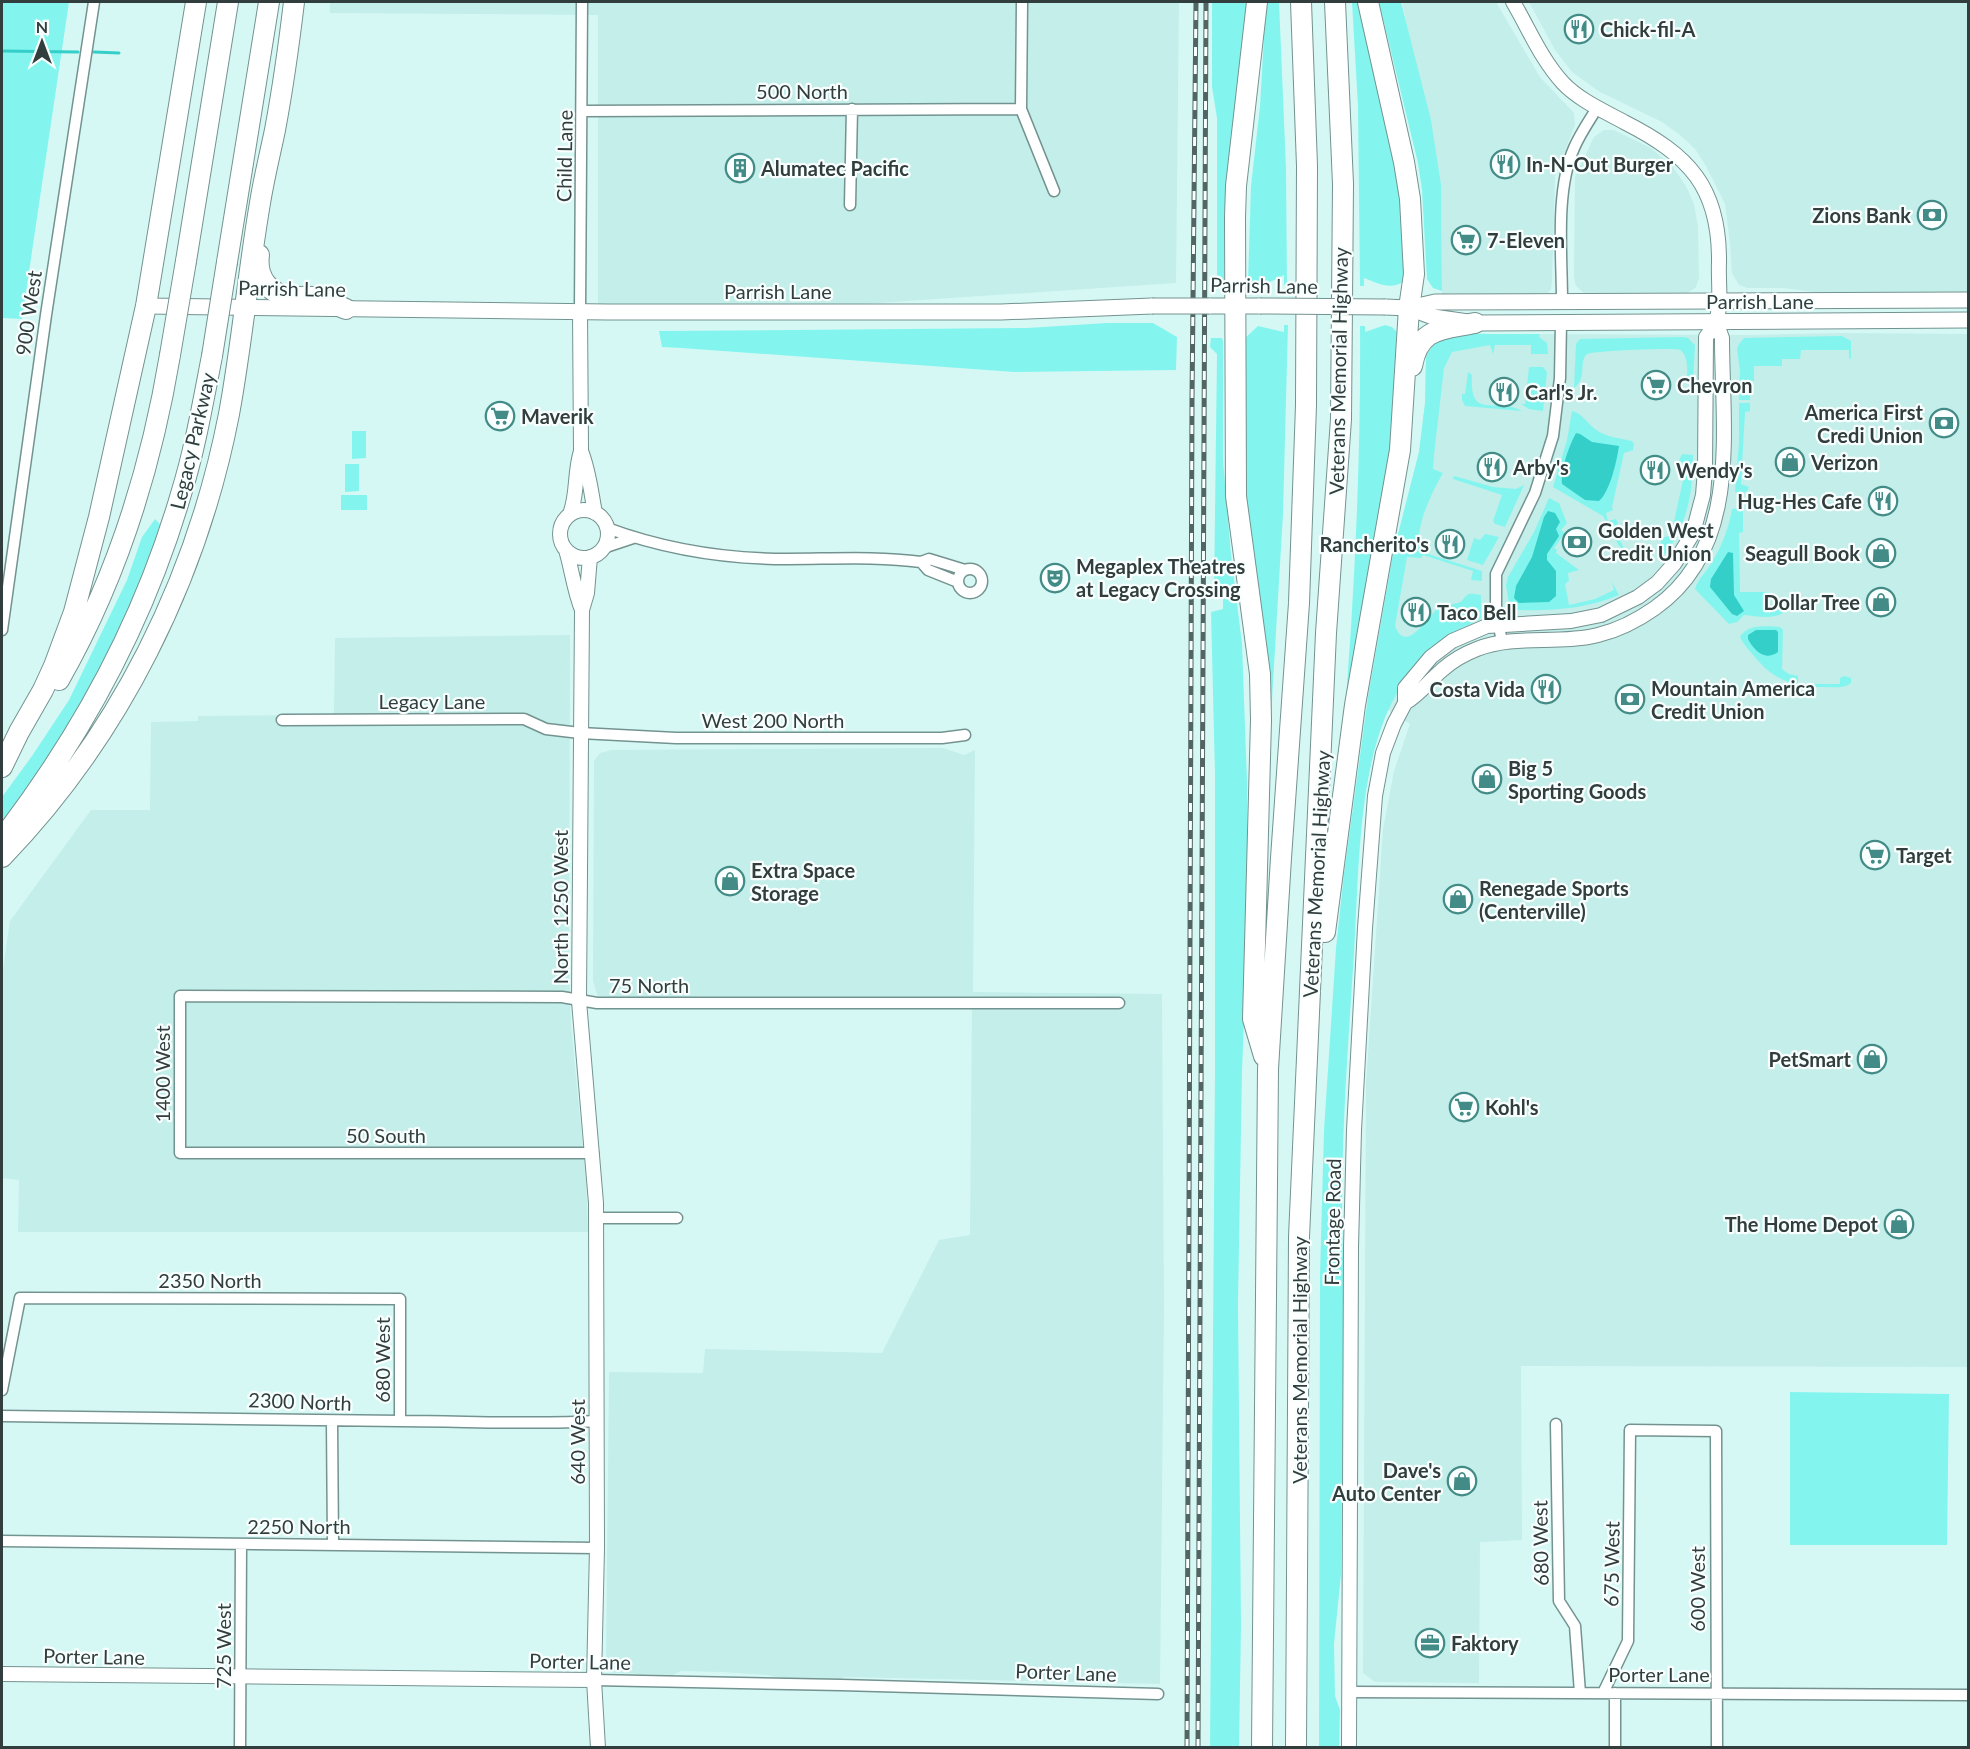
<svg xmlns="http://www.w3.org/2000/svg" width="1970" height="1749" font-family="Lato,sans-serif">
<style>
.built{fill:#c3eeea}
.green{fill:#84f5ee}
.water{fill:#33cfc8}
.lines{fill:none;stroke-linecap:round;stroke-linejoin:round}
.stream{stroke:#33cfc8;stroke-width:3}
.minor-casing{stroke:#739390;stroke-width:13}
.tertiary-casing{stroke:#739390;stroke-width:16}
.secondary-casing{stroke:#739390;stroke-width:17}
.motorway-casing{stroke:#739390;stroke-width:22}
.minor{stroke:#fff;stroke-width:10}
.tertiary{stroke:#fff;stroke-width:14}
.secondary{stroke:#fff;stroke-width:15}
.motorway{stroke:#fff;stroke-width:20}
.rail-casing{stroke:#536563;stroke-width:5}
.rail{stroke:#f8fffe;stroke-width:3;stroke-dasharray:9;stroke-linecap:butt}
.secondary-bridge-casing{stroke:#739390;stroke-width:17;stroke-linecap:butt}
.motorway-bridge-casing{stroke:#739390;stroke-width:22;stroke-linecap:butt}
.secondary-bridge{stroke:#fff;stroke-width:15}
.motorway-bridge{stroke:#fff;stroke-width:20}
.labels{text-anchor:middle;dominant-baseline:central;stroke-width:4.5;stroke-linejoin:round;paint-order:stroke}
.poi-label{font-size:20px;font-weight:bold;fill:#313e3d;stroke:#f8fffe;text-anchor:start}
.street-label{font-size:20px;fill:#313e3d;stroke:#f8fffe}
</style>
<rect width="100%" height="100%" fill="#d6f8f5"/>
<path class="built" d="M 330,2 L 1179,2 L 1176,283 L 833,306 L 598,306 L 598,15 L 330,13 Z
M 1402,2 L 1496,2 L 1540,77 L 1574,113 L 1575,125 L 1555,177 L 1552,282 L 1551,289 L 1548,293 L 1494,296 L 1442,294 L 1441,190 Z
M 1529,2 L 1968,2 L 1968,294 L 1828,294 L 1784,288 L 1747,288 L 1739,285 L 1732,273 L 1730,243 L 1725,204 L 1706,166 L 1695,149 L 1680,135 L 1662,122 L 1600,92 L 1572,72 L 1555,50 Z
M 1604,130 L 1614,130 L 1651,148 L 1673,167 L 1686,186 L 1694,204 L 1698,227 L 1699,278 L 1696,287 L 1691,291 L 1684,294 L 1585,294 L 1576,286 L 1574,277 L 1575,177 L 1594,137 Z
M 1841,333 L 1968,334 L 1968,1367 L 1521,1366 L 1522,1540 L 1480,1542 L 1479,1683 L 1375,1682 L 1363,1673 L 1366,1084 L 1383,829 L 1394,771 L 1410,724 L 1368,697 L 1393,554 L 1419,452 L 1425,403 L 1426,358 L 1428,352 L 1431,347 L 1452,336 L 1505,334 L 1749,335 Z
M 570,635 L 569,972 L 571,1025 L 586,1180 L 588,1232 L 18,1232 L 19,1180 L 2,1178 L 2,976 L 10,921 L 91,810 L 150,810 L 151,722 L 198,721 L 198,716 L 334,715 L 335,638 Z
M 934,748 L 943,748 L 964,755 L 975,750 L 973,992 L 1162,994 L 1164,1309 L 1160,1684 L 844,1677 L 834,1681 L 797,1681 L 766,1675 L 722,1672 L 681,1671 L 673,1675 L 612,1673 L 606,1665 L 609,1372 L 703,1373 L 705,1349 L 882,1353 L 939,1240 L 970,1235 L 972,998 L 601,999 L 598,997 L 593,981 L 594,761 L 600,753 L 611,750 Z"/>
<path class="green" d="M 2,2 L 69,2 L 22,319 L 2,318 Z
M 1212,2 L 1253,2 L 1227,184 L 1224,218 L 1224,281 L 1217,277 L 1217,118 L 1212,87 Z
M 1266,2 L 1279,2 L 1286,168 L 1287,285 L 1284,285 L 1284,275 L 1264,285 L 1249,286 L 1248,282 L 1251,186 L 1260,106 Z
M 1352,2 L 1361,2 L 1396,147 L 1407,264 L 1404,281 C 1391,291 1377,283 1364,278 L 1364,286 L 1360,286 L 1358,106 Z
M 1379,2 L 1401,2 L 1431,120 L 1441,185 L 1442,291 L 1433,288 L 1427,279 L 1422,190 L 1418,163 Z
M 1107,323 L 1153,323 L 1177,337 L 1176,370 L 1014,372 L 681,348 L 662,347 L 659,331 L 1027,328 Z
M 1284,325 L 1288,325 L 1283,514 L 1267,784 L 1245,500 L 1244,339 L 1258,326 L 1284,332 Z
M 1385,325 L 1392,327 L 1398,333 L 1398,409 L 1342,748 C 1354,607 1361,466 1360,326 L 1365,326 L 1365,332 Z
M 1505,334 L 1540,334 L 1539,337 L 1547,343 L 1548,354 L 1531,354 L 1531,345 L 1495,345 L 1493,354 L 1490,345 L 1452,352 L 1444,368 L 1434,455 L 1433,469 L 1443,473 C 1433,490 1414,528 1420,548 L 1428,554 L 1482,571 L 1482,581 L 1471,580 L 1473,571 L 1423,555 L 1421,558 L 1407,557 L 1395,626 C 1407,656 1427,615 1438,609 C 1444,605 1454,604 1461,602 C 1469,592 1467,593 1481,595 L 1481,618 C 1475,624 1465,626 1457,630 C 1431,645 1411,669 1396,695 C 1357,763 1359,876 1354,953 C 1347,1063 1338,1175 1344,1285 L 1341,1574 L 1334,1644 L 1335,1696 L 1340,1710 L 1339,1747 L 1319,1748 L 1320,1274 L 1324,1130 L 1336,948 L 1344,874 L 1368,697 L 1393,554 L 1419,452 L 1425,403 L 1426,358 C 1436,327 1479,335 1505,334 Z
M 1842,336 L 1851,341 L 1851,359 L 1849,358 L 1849,350 L 1801,350 L 1800,359 L 1782,359 L 1782,366 L 1754,366 L 1754,381 L 1750,381 L 1750,400 L 1739,400 L 1740,371 L 1737,349 L 1739,344 L 1744,338 Z
M 1683,337 L 1688,338 L 1695,345 L 1693,382 L 1687,381 C 1687,371 1689,356 1680,350 C 1675,347 1591,351 1587,354 C 1578,362 1588,377 1574,388 L 1576,344 L 1580,339 Z
M 1211,338 L 1222,338 L 1223,341 L 1223,460 L 1231,554 L 1242,644 L 1247,781 L 1248,918 L 1242,1071 L 1238,1304 L 1241,1626 L 1239,1747 L 1234,1747 L 1233,1745 L 1232,1747 L 1210,1748 L 1215,1068 L 1215,775 L 1211,612 L 1223,609 L 1223,591 L 1214,592 L 1217,354 L 1210,347 Z
M 1529,367 L 1543,367 L 1547,372 L 1543,411 L 1529,409 L 1521,404 L 1525,404 Z
M 1468,372 L 1472,375 C 1469,422 1496,396 1522,411 L 1465,406 L 1462,400 L 1462,394 L 1465,394 Z
M 1739,403 L 1750,403 L 1750,411 L 1745,412 L 1741,484 L 1749,487 L 1748,490 L 1744,493 L 1735,492 L 1739,442 Z
M 1572,411 C 1583,414 1586,422 1595,429 C 1605,437 1619,438 1632,441 L 1634,444 L 1633,450 L 1624,453 L 1612,507 L 1613,510 L 1606,513 L 1608,521 L 1616,519 L 1618,523 L 1617,535 L 1625,550 L 1619,546 L 1603,516 L 1553,487 L 1567,440 Z
M 352,431 L 366,431 L 366,458 L 352,459 Z
M 1682,454 L 1693,455 C 1693,494 1687,528 1661,559 L 1657,554 L 1662,538 L 1671,535 L 1687,462 L 1678,463 Z
M 345,464 L 359,464 L 359,491 L 345,492 Z
M 1454,476 L 1493,487 L 1516,489 L 1524,485 L 1505,527 L 1495,524 L 1493,521 L 1502,495 L 1453,479 Z
M 341,495 L 367,495 L 367,510 L 341,510 Z
M 1549,498 L 1559,503 L 1567,523 L 1561,530 L 1565,533 L 1554,548 L 1557,550 L 1556,553 L 1579,570 L 1568,573 L 1569,581 L 1565,584 L 1569,605 L 1595,599 L 1614,590 L 1612,582 L 1619,595 C 1586,609 1552,611 1516,610 L 1509,604 L 1506,585 L 1508,577 L 1534,532 Z
M 1740,508 L 1743,511 L 1743,532 L 1739,533 L 1740,592 L 1769,592 L 1771,609 L 1782,609 L 1784,612 C 1775,620 1756,616 1744,615 L 1737,622 L 1729,624 L 1695,589 C 1699,577 1706,573 1712,562 C 1722,546 1729,527 1732,509 Z
M 155,519 L 160,524 C 128,634 71,733 2,823 L 2,797 L 32,756 L 69,700 L 127,580 L 142,537 Z
M 1485,534 L 1499,537 L 1483,565 L 1467,560 L 1474,538 L 1480,540 Z
M 1780,627 L 1783,630 L 1782,669 L 1789,674 L 1798,676 L 1798,684 L 1840,684 L 1840,678 L 1844,676 L 1851,678 L 1851,683 C 1843,689 1833,687 1824,687 C 1794,687 1773,680 1754,656 C 1749,650 1743,644 1740,637 C 1747,624 1767,626 1780,627 Z
M 1790,1392 L 1949,1394 L 1947,1545 L 1790,1545 Z"/>
<path class="water" d="M 1576,433 L 1580,434 L 1592,442 L 1619,446 C 1617,460 1610,492 1599,501 L 1585,500 L 1562,484 C 1560,470 1569,446 1576,433 Z
M 1548,511 L 1555,513 L 1560,522 L 1556,529 L 1559,536 L 1547,554 L 1547,560 L 1556,571 L 1556,596 L 1549,602 L 1519,603 L 1514,598 L 1516,586 L 1532,557 L 1544,517 Z
M 1728,552 L 1733,553 L 1734,595 L 1744,611 L 1737,616 L 1732,614 L 1710,587 L 1711,579 Z
M 1776,630 L 1778,632 L 1778,652 C 1765,661 1755,652 1748,639 L 1748,635 L 1756,630 Z"/>
<g class="lines">
<path class="stream" d="M 2,51 L 78,52
M 94,52 L 119,53"/>
<g class="minor-casing">
<path id="minor" d="M 1022,2 L 1021,109 L 1054,191
M 582,111 L 1021,109
M 850,205 L 852,109
M 1562,301 C 1562,254 1555,191 1574,148 C 1580,134 1589,121 1597,108
M 580,311 L 582,2
M 607,528 C 664,549 726,559 787,559 C 832,559 876,556 921,562 L 929,559 L 965,570
M 603,548 L 633,538
M 921,562 L 928,570 L 958,582
M958 581a12 12 0 1 1 24 0a12 12 0 1 1-24 0Z
M 2,630 L 46,315 L 94,2
M 1502,642 L 1496,610 L 1496,574 L 1535,493 L 1553,436 L 1560,378 L 1561,322
M 282,720 L 524,719 L 546,729 L 580,733 L 676,738 L 942,738 L 965,735
M 593,1153 L 180,1153 L 180,996 L 562,997 L 597,1003 L 1119,1003
M 597,1218 L 677,1218
M 2,1390 L 20,1298 L 400,1299 L 400,1421
M 2,1416 C 135,1417 268,1419 401,1421 C 466,1421 532,1425 597,1421
M 332,1421 L 333,1544
M 1556,1424 L 1559,1601 L 1575,1626 L 1580,1693
M 2,1541 L 597,1548
M 594,1680 L 841,1685 L 1158,1694
M 1349,1692 L 1968,1695
M 1603,1693 L 1628,1641 L 1630,1430 L 1716,1431 L 1717,1748
M 1615,1693 L 1615,1748
M 240,1748 L 241,1545"/>
</g>
<g class="tertiary-casing">
<path id="tertiary" d="M 581,451 C 589,471 591,492 595,513
M560 534a24 24 0 1 1 48 0a24 24 0 1 1-48 0Z
M 570,514 C 578,494 574,473 581,451 L 580,311
M 566,550 C 572,570 574,590 582,610
M 590,557 L 587,593 L 582,610 L 579,1001 L 596,1203 L 597,1548 L 594,1680 L 598,1748
M 1405,703 C 1420,694 1428,682 1442,670 C 1452,661 1464,654 1477,649 C 1515,634 1558,645 1598,635 C 1619,630 1638,620 1655,608 C 1742,547 1722,430 1722,338 L 1716,322
M 2,1674 L 594,1680
M 1349,1748 L 1351,1247 L 1354,1130 L 1365,928 L 1375,796 L 1383,753 L 1394,724 L 1405,703 L 1405,688 L 1431,657 L 1452,641 L 1487,626 L 1571,621 L 1601,615 L 1638,597 L 1657,583 L 1674,564 L 1693,533 L 1703,495 L 1705,470 L 1706,337 C 1709,333 1714,327 1716,322 C 1722,304 1718,281 1719,263 C 1720,187 1689,155 1624,122 C 1604,111 1579,100 1563,83 C 1541,59 1529,29 1513,2"/>
</g>
<g class="secondary-casing">
<path id="secondary" d="M 146,306 L 608,312 L 1001,312 L 1152,306
M 1209,306 L 1260,306
M 1385,307 L 1409,308 L 1435,302 L 1968,300
M 1409,308 L 1433,317 L 1475,323 L 1968,320"/>
</g>
<g class="motorway-casing">
<path id="motorway" d="M 1257,2 L 1236,186 L 1235,217 L 1236,496 L 1260,674 L 1261,720 L 1253,1019 L 1264,1056
M 259,255 C 256,277 269,295 292,297 C 301,297 311,296 320,298 C 329,300 338,306 346,309
M 186,261 L 228,2
M 227,262 L 269,2
M 1412,366 C 1419,327 1442,330 1475,323
M 59,680 C 116,580 151,469 170,355
M 2,767 L 19,732 L 43,690 L 54,666 L 74,612 L 99,517 L 146,306 L 196,2
M 2,839 C 82,735 144,621 181,494 C 195,449 203,402 212,356
M 2,857 C 119,736 197,579 229,414 C 242,344 248,273 260,203 C 264,178 270,154 275,130 C 283,87 289,44 294,2
M 1325,932 L 1355,705 L 1400,450 L 1409,308 L 1414,274 L 1410,199 L 1404,162 L 1368,2
M 1262,1748 L 1268,1069 L 1281,858 L 1299,603 L 1306,405 L 1307,166 L 1301,2
M 1296,1748 L 1299,1237 L 1326,633 L 1341,419 L 1343,184 L 1335,2"/>
</g>
<use href="#minor" class="minor"/>
<use href="#tertiary" class="tertiary"/>
<use href="#secondary" class="secondary"/>
<use href="#motorway" class="motorway"/>
<g class="rail-casing">
<path id="rail" d="M 1187,1748 L 1192,400 L 1196,2
M 1198,1748 L 1206,2"/>
</g>
<use href="#rail" class="rail"/>
<g class="secondary-bridge-casing">
<path id="secondary-bridge" d="M 1152,306 L 1209,306
M 1260,306 L 1385,307"/>
</g>
<g class="motorway-bridge-casing">
<path id="motorway-bridge" d="M 170,355 L 186,261
M 212,356 L 227,262"/>
</g>
<use href="#secondary-bridge" class="secondary-bridge"/>
<use href="#motorway-bridge" class="motorway-bridge"/>
</g>
<defs>
<g id="restaurant-ring" transform="scale(1.5)"><circle r="9.5" fill="#f8fffe" stroke="#438b86" stroke-width="1.5"/><path d="M-5-6h1v4h1v-4h1v4h1v-4h1v5L-1.5 .5V6h-2V.5L-5-1ZM5-6V6H3V1.5H1.5Q1.5-4 5-6Z" fill="#438b86"/></g>
<g id="building-ring" transform="scale(1.5)"><circle r="9.5" fill="#f8fffe" stroke="#438b86" stroke-width="1.5"/><path d="M-4-6H4V6H1V3H-1V6H-4ZM-2.5-4.3h1.7v1.8h-1.7ZM.8-4.3h1.7v1.8H.8ZM-2.5-1h1.7V.8h-1.7ZM.8-1h1.7V.8H.8Z" fill="#438b86"/></g>
<g id="bank-ring" transform="scale(1.5)"><circle r="9.5" fill="#f8fffe" stroke="#438b86" stroke-width="1.5"/><path d="M-6-4H6V4H-6ZM0-2.3a2.3 2.3 0 1 0 0 4.6a2.3 2.3 0 1 0 0-4.6Z" fill="#438b86"/></g>
<g id="supermarket-ring" transform="scale(1.5)"><circle r="9.5" fill="#f8fffe" stroke="#438b86" stroke-width="1.5"/><path d="M-6-5.5h2.5l.6 2H6L4.5 2H-2.5L-4.4-4H-6ZM-1.5 3.2a1.3 1.3 0 1 0 .1 0ZM3 3.2a1.3 1.3 0 1 0 .1 0Z" fill="#438b86"/></g>
<g id="shop-ring" transform="scale(1.5)"><circle r="9.5" fill="#f8fffe" stroke="#438b86" stroke-width="1.5"/><path d="M-5-2.5h2.3a2.7 3.5 0 0 1 5.4 0H5L5.5 6h-11ZM-1.5-2.5h3a1.5 2.3 0 0 0-3 0Z" fill="#438b86"/></g>
<g id="theatre-ring" transform="scale(1.5)"><circle r="9.5" fill="#f8fffe" stroke="#438b86" stroke-width="1.5"/><path d="M-5-5.5Q0-4 5-5.5V0Q5 5 0 6Q-5 5-5 0ZM-3.3-2.5H-1v1.5H-3.3ZM1-2.5H3.3v1.5H1ZM-2.8 1Q0 5.5 2.8 1Z" fill="#438b86"/></g>
<g id="office-ring" transform="scale(1.5)"><circle r="9.5" fill="#f8fffe" stroke="#438b86" stroke-width="1.5"/><path d="M-6-3h4V-5.5h4V-3h4V5H-6ZM-1-4.5V-3h2v-1.5ZM-6 0V1H6V0Z" fill="#438b86"/></g>
</defs>
<g fill-rule="evenodd">
<use href="#restaurant-ring" x="1579" y="29"/>
<use href="#restaurant-ring" x="1505" y="164"/>
<use href="#building-ring" x="740" y="168"/>
<use href="#bank-ring" x="1932" y="215"/>
<use href="#supermarket-ring" x="1466" y="240"/>
<use href="#supermarket-ring" x="1656" y="385"/>
<use href="#restaurant-ring" x="1504" y="392"/>
<use href="#supermarket-ring" x="500" y="416"/>
<use href="#bank-ring" x="1944" y="423"/>
<use href="#shop-ring" x="1790" y="462"/>
<use href="#restaurant-ring" x="1492" y="467"/>
<use href="#restaurant-ring" x="1655" y="470"/>
<use href="#restaurant-ring" x="1883" y="501"/>
<use href="#bank-ring" x="1577" y="542"/>
<use href="#restaurant-ring" x="1450" y="544"/>
<use href="#shop-ring" x="1881" y="553"/>
<use href="#theatre-ring" x="1055" y="578"/>
<use href="#shop-ring" x="1881" y="602"/>
<use href="#restaurant-ring" x="1416" y="612"/>
<use href="#restaurant-ring" x="1546" y="689"/>
<use href="#bank-ring" x="1630" y="699"/>
<use href="#shop-ring" x="1487" y="779"/>
<use href="#supermarket-ring" x="1875" y="855"/>
<use href="#shop-ring" x="730" y="881"/>
<use href="#shop-ring" x="1458" y="899"/>
<use href="#shop-ring" x="1872" y="1059"/>
<use href="#supermarket-ring" x="1464" y="1107"/>
<use href="#shop-ring" x="1899" y="1224"/>
<use href="#shop-ring" x="1462" y="1481"/>
<use href="#office-ring" x="1430" y="1643"/>
</g>
<g class="labels">
<g class="poi-label">
<text x="1600" y="29">Chick-fil-A</text>
<text x="1526" y="164">In-N-Out Burger</text>
<text x="761" y="168">Alumatec Pacific</text>
<text x="1911" y="215" text-anchor="end">Zions Bank</text>
<text x="1487" y="240">7-Eleven</text>
<text x="1677" y="385">Chevron</text>
<text x="1525" y="392">Carl's Jr.</text>
<text x="1923" y="412" text-anchor="end">America First<tspan x="1923" dy="23">Credi Union</tspan></text>
<text x="521" y="416">Maverik</text>
<text x="1811" y="462">Verizon</text>
<text x="1513" y="467">Arby's</text>
<text x="1676" y="470">Wendy's</text>
<text x="1862" y="501" text-anchor="end">Hug-Hes Cafe</text>
<text x="1598" y="530">Golden West<tspan x="1598" dy="23">Credit Union</tspan></text>
<text x="1429" y="544" text-anchor="end">Rancherito's</text>
<text x="1860" y="553" text-anchor="end">Seagull Book</text>
<text x="1076" y="566">Megaplex Theatres<tspan x="1076" dy="23">at Legacy Crossing</tspan></text>
<text x="1860" y="602" text-anchor="end">Dollar Tree</text>
<text x="1437" y="612">Taco Bell</text>
<text x="1651" y="688">Mountain America<tspan x="1651" dy="23">Credit Union</tspan></text>
<text x="1525" y="689" text-anchor="end">Costa Vida</text>
<text x="1508" y="768">Big 5<tspan x="1508" dy="23">Sporting Goods</tspan></text>
<text x="1896" y="855">Target</text>
<text x="751" y="870">Extra Space<tspan x="751" dy="23">Storage</tspan></text>
<text x="1479" y="888">Renegade Sports<tspan x="1479" dy="23">(Centerville)</tspan></text>
<text x="1851" y="1059" text-anchor="end">PetSmart</text>
<text x="1485" y="1107">Kohl's</text>
<text x="1878" y="1224" text-anchor="end">The Home Depot</text>
<text x="1441" y="1470" text-anchor="end">Dave's<tspan x="1441" dy="23">Auto Center</tspan></text>
<text x="1451" y="1643">Faktory</text>
</g>
<g class="street-label">
<text x="802" y="91">500 North</text>
<text transform="translate(564 156) rotate(-89)">Child Lane</text>
<text transform="translate(1264 285) rotate(1)">Parrish Lane</text>
<text transform="translate(292 288) rotate(1)">Parrish Lane</text>
<text x="778" y="291">Parrish Lane</text>
<text x="1760" y="301">Parrish Lane</text>
<text transform="translate(28 313) rotate(-82)">900 West</text>
<text transform="translate(1338 371) rotate(-89)">Veterans Memorial Highway</text>
<text transform="translate(192 441) rotate(-77)">Legacy Parkway</text>
<text x="432" y="701">Legacy Lane</text>
<text x="773" y="720">West 200 North</text>
<text transform="translate(1316 874) rotate(-87)">Veterans Memorial Highway</text>
<text transform="translate(560 907) rotate(-90)">North 1250 West</text>
<text x="649" y="985">75 North</text>
<text transform="translate(162 1074) rotate(-90)">1400 West</text>
<text x="386" y="1135">50 South</text>
<text transform="translate(1332 1222) rotate(-89)">Frontage Road</text>
<text x="210" y="1280">2350 North</text>
<text transform="translate(382 1360) rotate(-90)">680 West</text>
<text transform="translate(1299 1360) rotate(-90)">Veterans Memorial Highway</text>
<text transform="translate(300 1401) rotate(2)">2300 North</text>
<text transform="translate(577 1442) rotate(-90)">640 West</text>
<text x="299" y="1526">2250 North</text>
<text transform="translate(1540 1543) rotate(-91)">680 West</text>
<text transform="translate(1611 1564) rotate(-89)">675 West</text>
<text transform="translate(1697 1589) rotate(-90)">600 West</text>
<text transform="translate(223 1646) rotate(-90)">725 West</text>
<text transform="translate(94 1656) rotate(1)">Porter Lane</text>
<text transform="translate(580 1661) rotate(1)">Porter Lane</text>
<text transform="translate(1066 1672) rotate(2)">Porter Lane</text>
<text x="1659" y="1674">Porter Lane</text>
</g>
</g>
<rect width="1970" height="1749" fill="none" stroke="#313e3d" stroke-width="6"/>
<g transform="translate(42 42)" stroke="#f8fffe" stroke-width="4.5" paint-order="stroke">
<path d="M0-4.5L10 22L0 15L-10 22Z" fill="#313e3d"/>
<text y="-9" font-size="16" font-weight="bold" text-anchor="middle" fill="#313e3d">N</text>
</g>
</svg>
